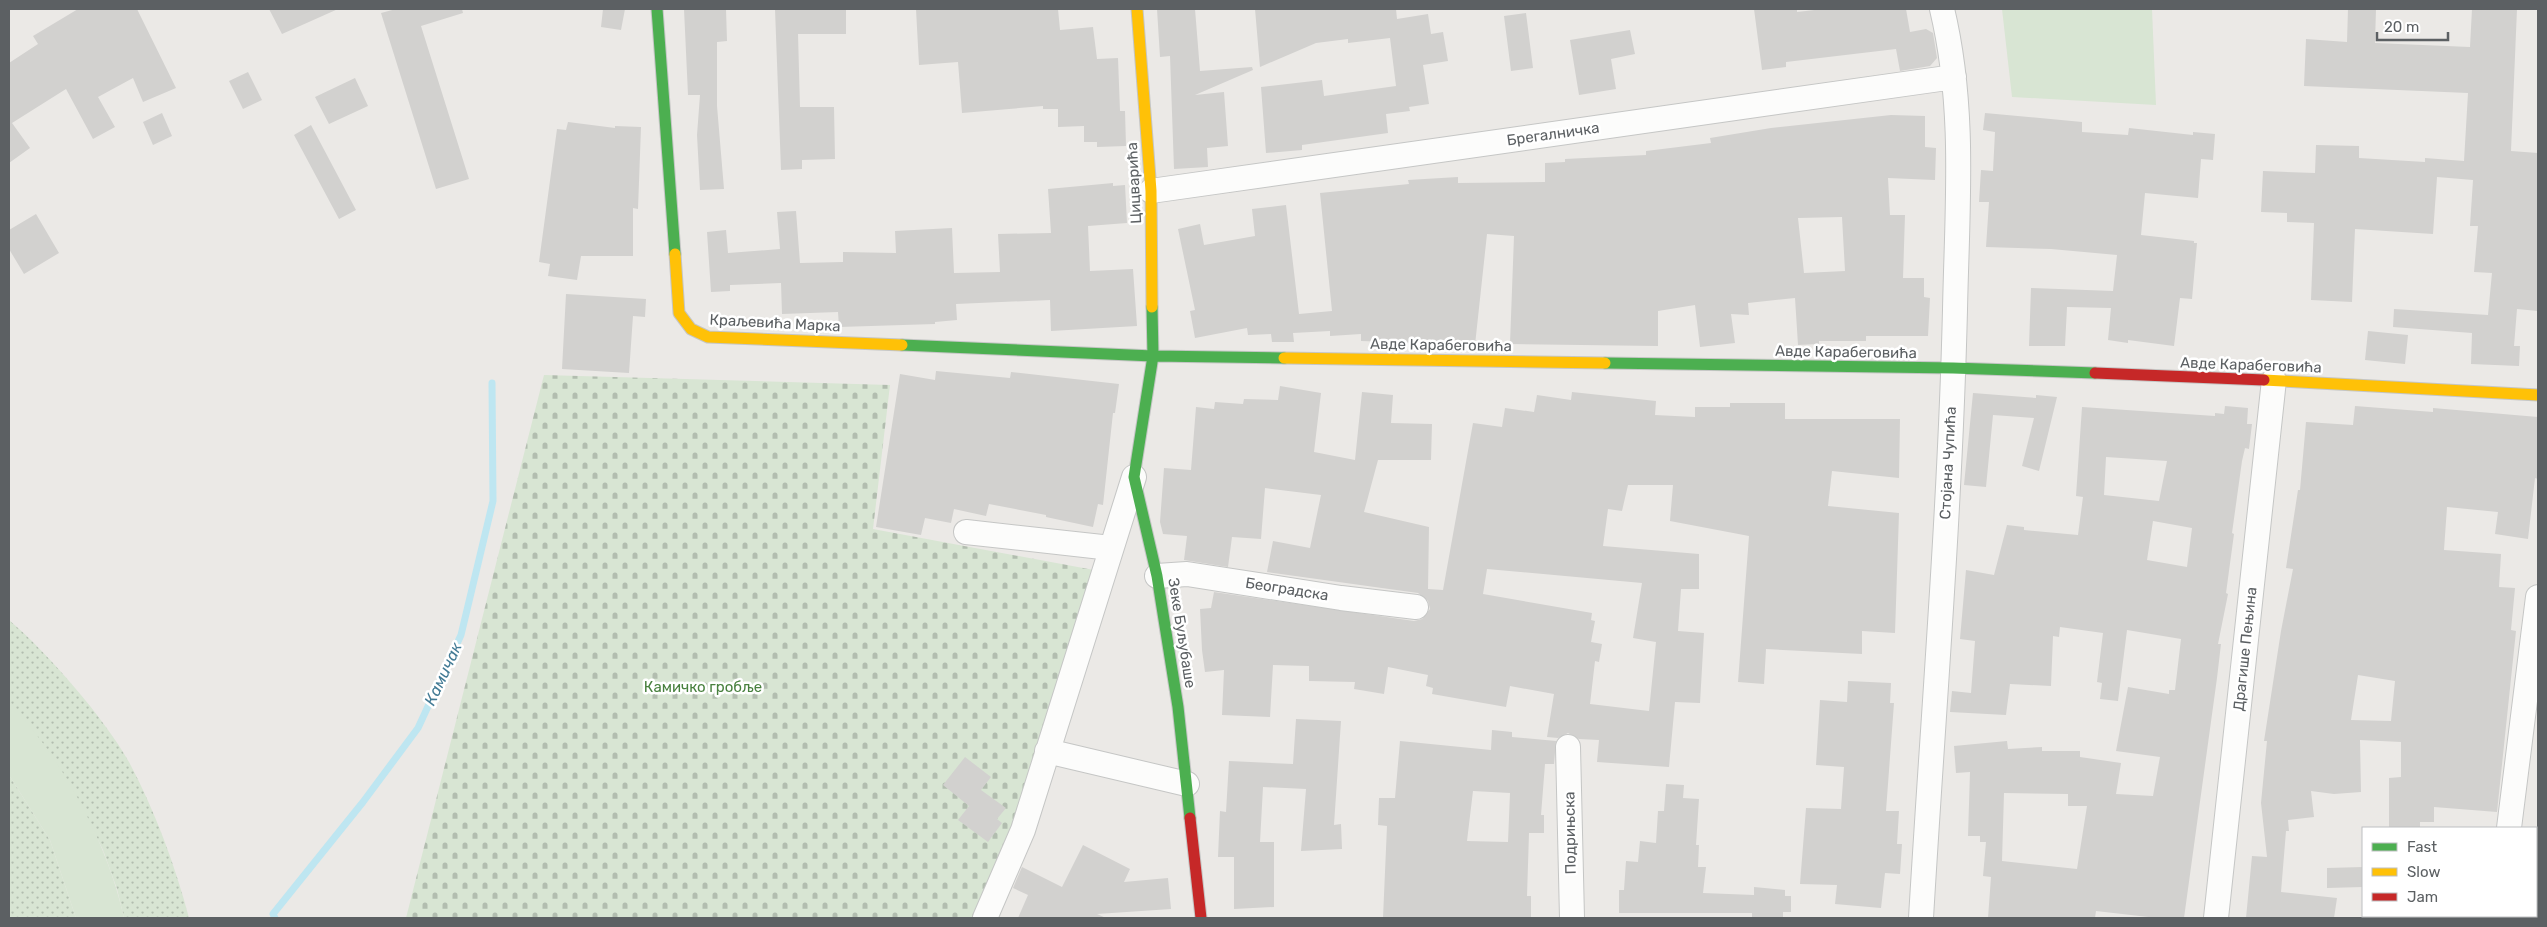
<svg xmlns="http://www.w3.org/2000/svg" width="2547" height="927" font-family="Rubik,sans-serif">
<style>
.grass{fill:url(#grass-dots)}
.cemetery{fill:url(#cemetery-stones)}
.pitch{fill:#d8e5d3}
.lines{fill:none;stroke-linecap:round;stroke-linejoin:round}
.stream{stroke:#bee6f1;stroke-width:7}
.building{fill:#d2d1cf;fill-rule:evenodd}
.street-casing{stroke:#c5c6c5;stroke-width:26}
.fast-casing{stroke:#c5c6c5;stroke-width:13}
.slow-casing{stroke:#c5c6c5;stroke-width:13}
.jam-casing{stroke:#c5c6c5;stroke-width:13}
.street{stroke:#fcfcfb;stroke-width:24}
.fast{stroke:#4caf50;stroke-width:11}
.slow{stroke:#ffc107;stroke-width:11}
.jam{stroke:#c62828;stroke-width:11}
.labels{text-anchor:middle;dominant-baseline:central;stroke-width:5;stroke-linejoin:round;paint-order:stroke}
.street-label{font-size:15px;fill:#5c6063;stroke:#fff}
.park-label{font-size:15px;fill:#48803e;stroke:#fff}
.water-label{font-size:16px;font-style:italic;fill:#437b95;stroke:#fff}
</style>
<defs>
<pattern id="grass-dots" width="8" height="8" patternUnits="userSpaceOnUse" patternTransform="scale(1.25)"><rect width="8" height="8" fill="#d8e5d3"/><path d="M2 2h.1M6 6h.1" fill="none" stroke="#b2bdaf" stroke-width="1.8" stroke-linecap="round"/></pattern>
<pattern id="cemetery-stones" width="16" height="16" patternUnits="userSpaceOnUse" patternTransform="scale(1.25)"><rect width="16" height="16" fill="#d8e5d3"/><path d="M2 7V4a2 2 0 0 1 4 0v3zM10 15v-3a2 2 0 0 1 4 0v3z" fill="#b2bdaf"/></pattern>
</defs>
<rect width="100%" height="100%" fill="#ebe9e6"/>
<path class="grass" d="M 9,620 C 47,652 105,719 129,762 C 155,811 175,865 189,918 L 124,918 L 117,889 L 103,850 L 85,814 L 54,760 L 9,703 Z
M 9,775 L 50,840 L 76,918 L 9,918 Z"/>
<path class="cemetery" d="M 544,375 L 890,385 L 873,529 L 1110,573 L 977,918 L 406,918 Z"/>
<path class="pitch" d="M 2002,9 L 2152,9 L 2156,105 L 2012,97 Z
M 9,703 C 62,757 108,844 124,918 L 76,918 L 50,840 L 9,775 Z"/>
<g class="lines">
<path class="stream" d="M 275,918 L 273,914 L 363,802 L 418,728 L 461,635 L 493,501 L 492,383"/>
</g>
<path class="building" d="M 78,9 L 137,9 L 176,88 L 143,102 L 133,78 L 98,97 L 115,127 L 93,139 L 66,89 L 12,123 L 30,148 L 9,163 L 9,63 L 38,44 L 33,36 Z
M 269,9 L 338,9 L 282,34 Z
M 396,9 L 462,9 L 463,13 L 421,26 L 469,179 L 436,189 L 381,13 Z
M 603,9 L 625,9 L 621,30 L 601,27 Z
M 684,9 L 726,9 L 727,41 L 717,42 L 717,106 L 724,189 L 700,190 L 697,135 L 700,95 L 688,95 Z
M 775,9 L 846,9 L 846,34 L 798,34 L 800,107 L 834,107 L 835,159 L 802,160 L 802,169 L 781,170 Z
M 916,9 L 1058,9 L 1060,30 L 1093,27 L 1097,59 L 1118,58 L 1120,111 L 1125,111 L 1126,146 L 1097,147 L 1097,142 L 1084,142 L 1084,126 L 1058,127 L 1058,109 L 1043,109 L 1043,106 L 962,113 L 958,62 L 919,65 Z
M 1157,9 L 1195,9 L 1200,71 L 1252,67 L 1253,70 L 1195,95 L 1224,92 L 1228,146 L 1207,148 L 1208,167 L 1174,169 L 1170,56 L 1160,57 Z
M 1255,9 L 1396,9 L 1397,19 L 1428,14 L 1431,34 L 1443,32 L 1448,61 L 1423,65 L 1429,104 L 1409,107 L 1410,111 L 1386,114 L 1388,133 L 1302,145 L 1302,150 L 1266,153 L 1261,87 L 1322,80 L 1324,96 L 1396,86 L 1390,38 L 1348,43 L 1348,39 L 1316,43 L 1260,67 Z
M 1754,9 L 1797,9 L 1797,12 L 1823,9 L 1906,9 L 1910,32 L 1926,29 L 1933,33 L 1937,58 L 1930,66 L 1900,71 L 1896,49 L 1786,62 L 1786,67 L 1762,70 Z
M 2348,9 L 2376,9 L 2375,43 L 2470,47 L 2472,9 L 2517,9 L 2511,151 L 2538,153 L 2538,311 L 2517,309 L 2514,346 L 2520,346 L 2519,366 L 2471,364 L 2472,333 L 2393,327 L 2394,309 L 2488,315 L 2492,273 L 2474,272 L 2478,226 L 2470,226 L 2473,180 L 2437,177 L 2433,234 L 2355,229 L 2352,302 L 2311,300 L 2314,223 L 2287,222 L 2287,213 L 2261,212 L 2263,171 L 2315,173 L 2316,145 L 2359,146 L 2359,158 L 2425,162 L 2425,158 L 2464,161 L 2468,93 L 2304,86 L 2306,39 L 2347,42 Z
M 1526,13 L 1533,68 L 1511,71 L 1504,16 Z
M 1630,30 L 1635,54 L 1611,59 L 1616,89 L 1579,95 L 1570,40 Z
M 248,72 L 262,100 L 243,109 L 229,81 Z
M 355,78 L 368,106 L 329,124 L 315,97 Z
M 162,113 L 172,136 L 153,145 L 143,122 Z
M 1985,113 L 2082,122 L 2082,132 L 2128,135 L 2129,128 L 2193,135 L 2193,132 L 2215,134 L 2213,160 L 2201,159 L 2198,198 L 2145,193 L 2141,235 L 2194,241 L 2194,243 L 2197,243 L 2192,299 L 2180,298 L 2174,346 L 2128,340 L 2128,343 L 2108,340 L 2111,308 L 2067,307 L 2065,346 L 2029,346 L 2031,288 L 2113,291 L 2117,255 L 2051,249 L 1986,247 L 1989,202 L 1979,202 L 1981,170 L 1993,171 L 1995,132 L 1983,130 Z
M 1891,115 L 1925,116 L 1925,147 L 1936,148 L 1935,180 L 1888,178 L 1890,215 L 1905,215 L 1903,278 L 1924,278 L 1924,297 L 1930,298 L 1928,336 L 1866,336 L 1866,341 L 1819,341 L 1819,344 L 1798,345 L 1795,298 L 1748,303 L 1749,315 L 1731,314 L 1735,343 L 1700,347 L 1695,305 L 1658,311 L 1658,346 L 1510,344 L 1514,236 L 1487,234 L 1475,345 L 1361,341 L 1361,334 L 1330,336 L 1330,331 L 1293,333 L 1294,342 L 1272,342 L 1271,334 L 1248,335 L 1247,328 L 1195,338 L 1190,311 L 1195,310 L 1178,229 L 1200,224 L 1204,245 L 1255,236 L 1252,209 L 1286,205 L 1299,314 L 1332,311 L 1320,193 L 1409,184 L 1408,180 L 1458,177 L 1458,183 L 1545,182 L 1545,163 L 1565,162 L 1565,159 L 1646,155 L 1646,151 L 1711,143 L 1710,138 L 1771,128 ZM 1842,217 L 1845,271 L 1804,273 L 1798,218 Z
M 568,122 L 615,128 L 615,126 L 641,127 L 638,209 L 633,208 L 633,256 L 581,256 L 577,280 L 548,276 L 550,264 L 539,262 L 557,129 L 566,130 Z
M 311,125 L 356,210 L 339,219 L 294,135 Z
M 1113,183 L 1113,186 L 1125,185 L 1127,223 L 1088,226 L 1090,271 L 1133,269 L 1137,326 L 1051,331 L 1050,300 L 956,304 L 957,320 L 935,322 L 935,324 L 839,327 L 838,312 L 782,314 L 781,283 L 730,285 L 730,291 L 711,292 L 707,232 L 726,230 L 728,253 L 780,249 L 777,212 L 796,211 L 800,263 L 843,262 L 843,252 L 896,253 L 895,231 L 952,228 L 954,273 L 1000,272 L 998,234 L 1051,233 L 1048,189 Z
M 36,214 L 59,253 L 24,274 L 9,249 L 9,230 Z
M 566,294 L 646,299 L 645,317 L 633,316 L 629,373 L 562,369 Z
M 2368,331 L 2408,335 L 2405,364 L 2365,360 Z
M 936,371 L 1010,378 L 1011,372 L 1119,384 L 1115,413 L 1113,413 L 1103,505 L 1098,504 L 1093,527 L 1046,517 L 1046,515 L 989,504 L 986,516 L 954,509 L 951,523 L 925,518 L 921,535 L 876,527 L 900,374 L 935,380 Z
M 1280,386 L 1321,393 L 1314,452 L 1355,460 L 1362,392 L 1393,395 L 1391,423 L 1432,424 L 1431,460 L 1378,460 L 1364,512 L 1429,527 L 1428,589 L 1443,590 L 1473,423 L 1502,427 L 1505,408 L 1534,412 L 1537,395 L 1571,400 L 1572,392 L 1656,401 L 1655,415 L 1695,417 L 1695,407 L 1730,407 L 1730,403 L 1785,403 L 1785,419 L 1900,419 L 1899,478 L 1832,471 L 1828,506 L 1899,513 L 1895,633 L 1862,631 L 1862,654 L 1766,649 L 1764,684 L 1738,682 L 1749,536 L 1670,521 L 1673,485 L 1628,485 L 1622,511 L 1608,509 L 1603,546 L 1699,554 L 1699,589 L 1681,589 L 1678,631 L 1704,633 L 1700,703 L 1675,702 L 1669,767 L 1597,762 L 1599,740 L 1579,739 L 1568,733 L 1558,738 L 1547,737 L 1554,694 L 1510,686 L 1506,707 L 1432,694 L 1433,688 L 1426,686 L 1428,675 L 1388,667 L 1384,694 L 1354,689 L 1355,682 L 1309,681 L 1309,666 L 1273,665 L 1270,717 L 1222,715 L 1224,670 L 1205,672 L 1202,650 L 1200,609 L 1211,608 L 1214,592 L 1414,621 L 1422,619 L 1430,609 L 1428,601 L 1418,593 L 1267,572 L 1273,541 L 1310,548 L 1321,495 L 1265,488 L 1261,539 L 1232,537 L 1228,567 L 1184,560 L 1187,536 L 1163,534 L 1160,522 L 1164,468 L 1191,470 L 1196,407 L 1214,409 L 1215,402 L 1243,404 L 1244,399 L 1278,400 ZM 1487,569 L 1642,583 L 1633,638 L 1656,642 L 1649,711 L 1590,704 L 1595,661 L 1599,662 L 1602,644 L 1591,642 L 1595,621 L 1591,620 L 1592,613 L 1483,594 Z
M 1973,393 L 2036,398 L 2036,395 L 2057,397 L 2039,471 L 2022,466 L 2034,418 L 1993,415 L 1986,487 L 1964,485 Z
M 2225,406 L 2248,408 L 2247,424 L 2252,424 L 2249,449 L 2245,448 L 2242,461 L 2232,533 L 2234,534 L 2226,593 L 2228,594 L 2218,644 L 2221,644 L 2217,678 L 2184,918 L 2157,918 L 2096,911 L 2095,918 L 1988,918 L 1991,877 L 1983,876 L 1986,842 L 1980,842 L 1980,836 L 1968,836 L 1970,772 L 1956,773 L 1954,746 L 2007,741 L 2008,749 L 2042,747 L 2042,751 L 2080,751 L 2080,757 L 2121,763 L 2116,794 L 2153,796 L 2160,757 L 2116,751 L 2128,687 L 2169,694 L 2169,690 L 2175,690 L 2181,639 L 2127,630 L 2118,701 L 2100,699 L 2102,683 L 2097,682 L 2103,633 L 2060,627 L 2059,637 L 2053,636 L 2051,686 L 2010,684 L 2006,715 L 1950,712 L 1952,691 L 1971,693 L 1975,641 L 1960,639 L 1966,570 L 1994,575 L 2007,525 L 2024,527 L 2024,530 L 2078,535 L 2083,497 L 2076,496 L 2082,407 L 2215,416 L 2215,413 L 2224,414 ZM 2106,457 L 2167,461 L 2159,501 L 2104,495 ZM 2153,521 L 2192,528 L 2187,567 L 2147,560 ZM 2004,793 L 2068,794 L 2068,806 L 2087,806 L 2077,869 L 2002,861 Z
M 2355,406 L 2433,412 L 2433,408 L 2538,417 L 2538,479 L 2535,478 L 2528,539 L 2495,534 L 2498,512 L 2447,507 L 2444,550 L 2501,554 L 2499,587 L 2515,588 L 2511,630 L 2516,631 L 2497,812 L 2434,807 L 2434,822 L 2420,822 L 2420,828 L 2389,828 L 2389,778 L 2401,777 L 2401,742 L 2360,740 L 2361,792 L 2334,794 L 2311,791 L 2314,817 L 2288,820 L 2289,831 L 2286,831 L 2281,892 L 2337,898 L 2334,918 L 2246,918 L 2252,856 L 2267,857 L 2261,803 L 2267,741 L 2264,741 L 2281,631 L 2293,569 L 2286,568 L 2298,490 L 2300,490 L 2306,422 L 2353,425 ZM 2358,675 L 2395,681 L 2391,721 L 2351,720 Z
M 1848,681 L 1891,683 L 1890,703 L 1894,703 L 1886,811 L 1899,811 L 1897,844 L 1902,844 L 1900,874 L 1885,873 L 1881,908 L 1835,904 L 1837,885 L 1800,884 L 1806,808 L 1841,809 L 1844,767 L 1816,765 L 1820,700 L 1847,702 Z
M 1296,719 L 1341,721 L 1334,825 L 1341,824 L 1342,849 L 1301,851 L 1306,789 L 1263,787 L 1260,842 L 1274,842 L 1274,907 L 1234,909 L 1234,857 L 1218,857 L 1220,811 L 1226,812 L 1229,761 L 1293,764 Z
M 1492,730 L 1512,732 L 1512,737 L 1556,741 L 1554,764 L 1545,764 L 1541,815 L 1544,815 L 1544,833 L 1529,833 L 1527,896 L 1531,896 L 1531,918 L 1383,918 L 1387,826 L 1378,825 L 1379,798 L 1395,798 L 1400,741 L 1491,750 ZM 1473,791 L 1510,793 L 1508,842 L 1467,841 Z
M 965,757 L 991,777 L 981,790 L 1006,808 L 997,819 L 1002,823 L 988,842 L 958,820 L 969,806 L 943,785 Z
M 1666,784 L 1684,785 L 1683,798 L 1699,799 L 1696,845 L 1699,845 L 1698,867 L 1706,867 L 1703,893 L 1754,895 L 1754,887 L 1785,890 L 1785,896 L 1791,896 L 1791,912 L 1783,912 L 1783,918 L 1752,918 L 1752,913 L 1619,913 L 1619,890 L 1624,890 L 1626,861 L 1638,862 L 1640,841 L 1656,843 L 1658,811 L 1664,811 Z
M 1083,845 L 1130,869 L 1124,882 L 1168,878 L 1171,909 L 1097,914 L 1106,918 L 1018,918 L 1028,895 L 1013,888 L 1022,867 L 1062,887 Z
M 2363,867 L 2363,887 L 2327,888 L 2327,868 Z"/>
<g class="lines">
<g class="street-casing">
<path id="street" d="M 1151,191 L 1954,77
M 966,532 L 1111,548
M 1157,576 L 1187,574 L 1341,598 L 1416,607
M 1568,747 L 1572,918
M 1047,751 L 1187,784
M 2509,828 L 2538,597
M 985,918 L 1023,830 L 1134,477
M 1921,918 C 1933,716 1950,513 1955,310 C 1957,208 1966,109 1942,9
M 2216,918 L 2274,380
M 2498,918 L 2498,916"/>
</g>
<g class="fast-casing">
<path id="fast" d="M 657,9 L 675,254
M 1152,307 L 1153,356 L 1134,477 L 1157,576 L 1178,707 L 1190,818
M 902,345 L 1153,356 L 1284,358
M 1605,363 L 1953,368 L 2095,373"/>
</g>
<g class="slow-casing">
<path id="slow" d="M 1137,9 L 1151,191 L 1152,307
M 675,254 L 679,313 L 691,329 L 708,337 L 902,345
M 1284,358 L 1605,363
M 2264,380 L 2538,395"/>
</g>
<g class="jam-casing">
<path id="jam" d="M 2095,373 L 2264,380
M 1190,818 L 1201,918"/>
</g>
<use href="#street" class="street"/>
<use href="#fast" class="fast"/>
<use href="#slow" class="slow"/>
<use href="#jam" class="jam"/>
</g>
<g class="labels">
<g class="street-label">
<text transform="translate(1553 134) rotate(-8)">Брегалничка</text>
<text transform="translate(1134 183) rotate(-93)">Цицварића</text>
<text transform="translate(775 323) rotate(3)">Краљевића Марка</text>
<text transform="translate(1441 345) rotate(1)">Авде Карабеговића</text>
<text transform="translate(1846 352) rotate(1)">Авде Карабеговића</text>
<text transform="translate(2251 365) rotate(2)">Авде Карабеговића</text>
<text transform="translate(1948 463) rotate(-87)">Стојана Чупића</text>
<text transform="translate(1287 589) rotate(9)">Београдска</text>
<text transform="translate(1182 633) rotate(81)">Зеке Буљубаше</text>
<text transform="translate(2245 649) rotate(-84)">Драгише Пењина</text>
<text transform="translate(1570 833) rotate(-91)">Подрињска</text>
</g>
<g class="park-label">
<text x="703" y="687">Камичко гробље</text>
</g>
<g class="water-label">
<text transform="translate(443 674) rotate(-65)">Камичак</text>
</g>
</g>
<rect width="2547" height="927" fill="none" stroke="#5c6063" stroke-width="20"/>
<rect x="2362" y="827" width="175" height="90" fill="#ffffff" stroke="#bebfc1"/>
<rect x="2372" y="843" width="25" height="8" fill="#4caf50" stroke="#bebfc1"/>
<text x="2407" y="852" font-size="15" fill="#5c6063">Fast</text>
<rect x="2372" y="868" width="25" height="8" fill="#ffc107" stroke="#bebfc1"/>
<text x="2407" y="877" font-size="15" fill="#5c6063">Slow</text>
<rect x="2372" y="893" width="25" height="8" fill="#c62828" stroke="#bebfc1"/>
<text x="2407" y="902" font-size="15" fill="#5c6063">Jam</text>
<path d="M2377 32v8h71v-8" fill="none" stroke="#5c6063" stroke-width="2.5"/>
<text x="2384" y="32" font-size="15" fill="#5c6063" stroke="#ffffff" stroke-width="4" paint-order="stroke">20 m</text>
</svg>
